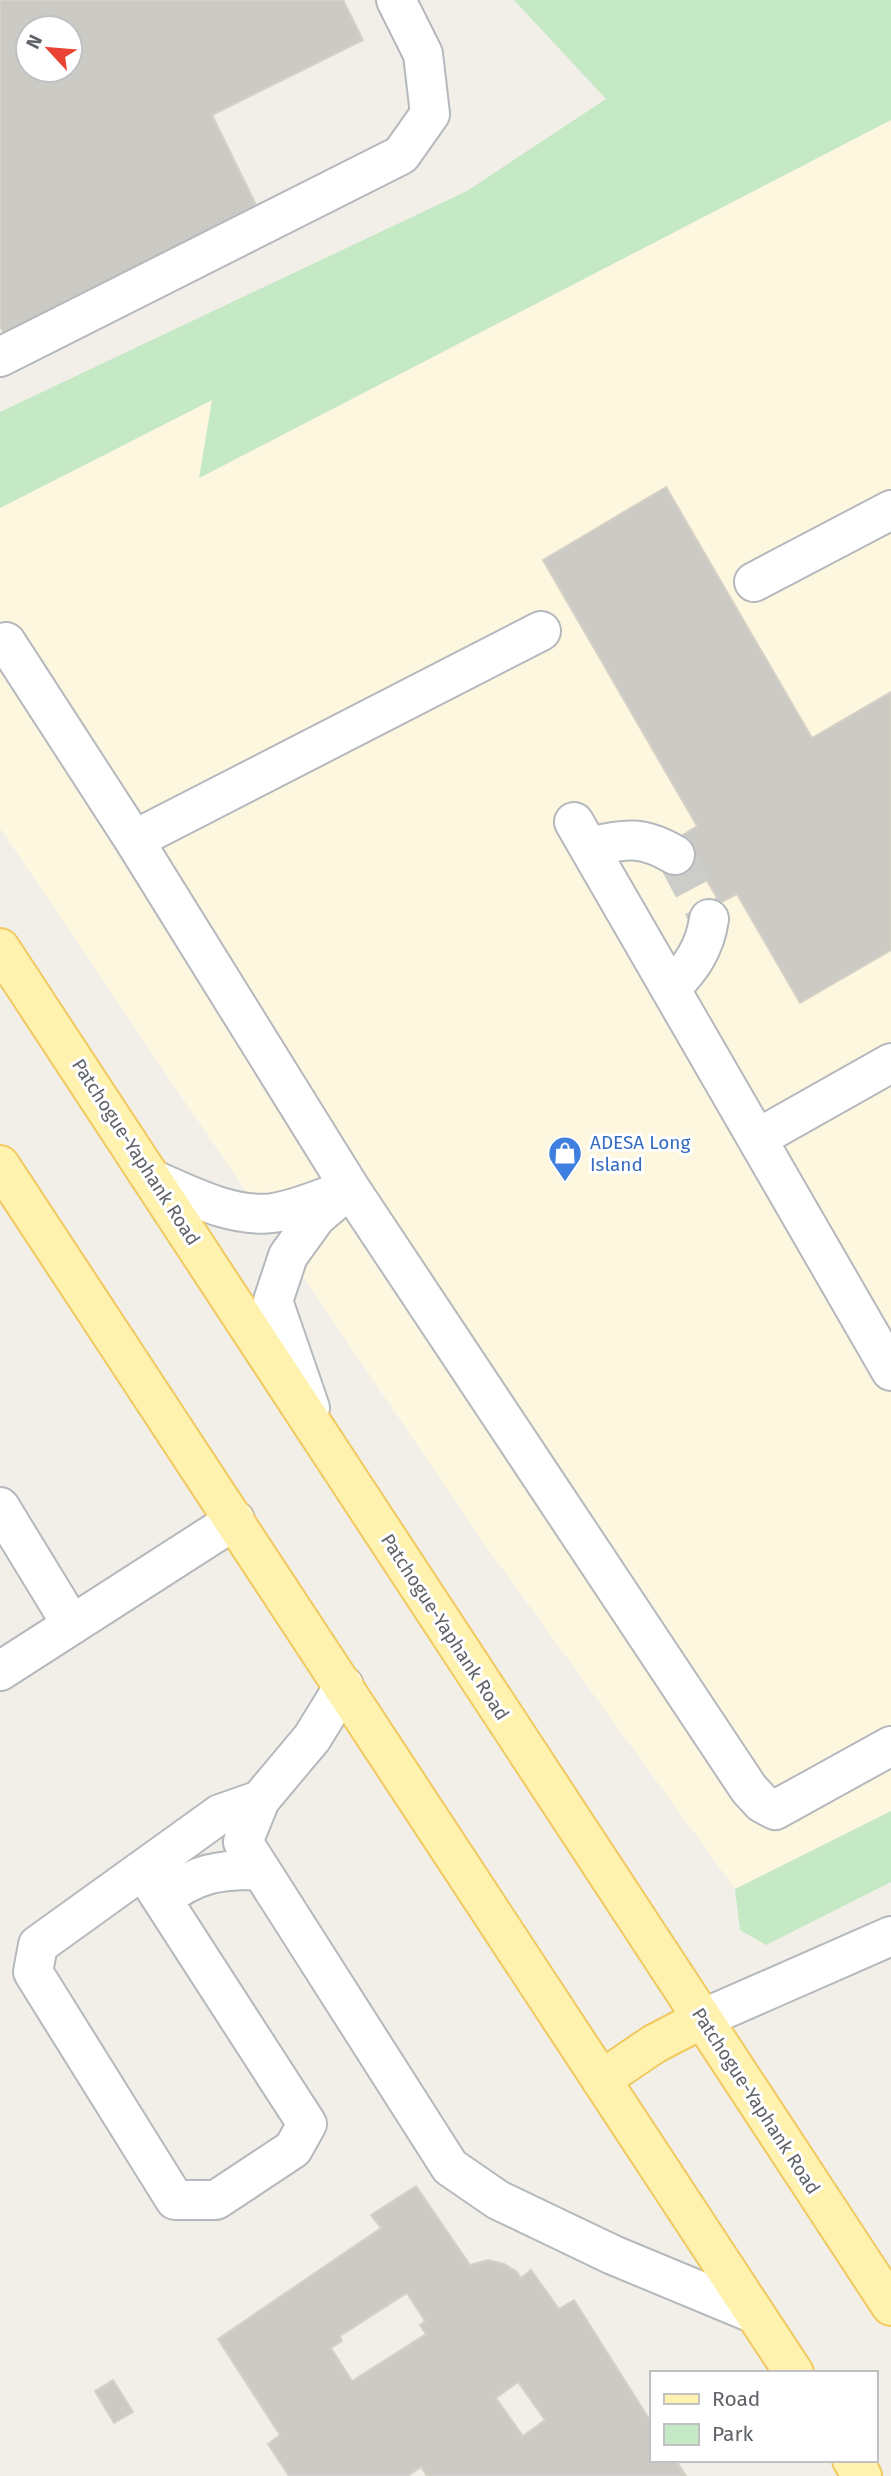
<svg xmlns="http://www.w3.org/2000/svg" width="891" height="2476" font-family="'Fira Sans',sans-serif">
<style>
.commercial{fill:#fef7e0}
.green{fill:#c5e8c5}
.building{fill:#cccac5;stroke:#d6d1c6;stroke-width:2;fill-rule:evenodd}
.lines{fill:none;stroke-linecap:round;stroke-linejoin:round}
.minor-tunnel{stroke:#ccccc8;stroke-width:38;stroke-dasharray:38 19;stroke-linecap:butt}
.minor-casing{stroke:#b5b8bc;stroke-width:42}
.major-casing{stroke:#f2c960;stroke-width:42}
.minor{stroke:#fff;stroke-width:38}
.major{stroke:#fff2af;stroke-width:38}
.labels{text-anchor:middle;dominant-baseline:central;stroke-width:6;stroke-linejoin:round;paint-order:stroke}
.shop-label{font-size:19px;fill:#366cbe;stroke:#fff;text-anchor:start}
.street-label{font-size:19px;fill:#5f6368;stroke:#fff}
</style>
<rect width="100%" height="100%" fill="#f1efe8"/>
<path class="commercial" d="M 891,120 L 891,1811 L 735,1889 L 480,1538 L 0,828 L 0,508 L 213,400 L 200,478 Z"/>
<path class="green" d="M 514,0 L 891,0 L 891,120 L 199,478 L 212,400 L 0,508 L 0,412 L 467,191 L 606,99 Z
M 891,1811 L 891,1882 L 766,1945 L 740,1930 L 735,1889 Z"/>
<path class="building" d="M 0,0 L 343,0 L 363,40 L 212,115 L 259,211 L 5,336 L 0,326 ZM 28,28 L 70,28 L 70,70 L 28,70 Z
M 666,487 L 812,738 L 891,692 L 891,950 L 800,1003 L 737,894 L 720,903 L 681,836 L 697,826 L 543,560 Z
M 416,2186 L 470,2265 L 488,2260 L 504,2264 L 517,2272 L 521,2278 L 531,2270 L 559,2309 L 574,2300 L 651,2422 L 651,2460 L 676,2460 L 686,2476 L 427,2476 L 421,2467 L 408,2476 L 289,2476 L 268,2444 L 280,2435 L 218,2339 L 381,2228 L 371,2215 ZM 407,2293 L 425,2321 L 420,2325 L 426,2334 L 352,2381 L 331,2348 L 342,2341 L 340,2336 ZM 518,2382 L 545,2420 L 523,2436 L 496,2398 Z
M 113,2380 L 133,2412 L 114,2423 L 95,2391 Z"/>
<g class="lines">
<path class="minor-tunnel" d="M 675,855 L 709,919"/>
<g class="minor-casing">
<path id="minor" d="M 0,357 L 401,155 L 430,114 L 423,54 L 396,0
M 754,582 L 891,510
M 0,647 L 6,642 L 134,840 L 350,1188 L 749,1789 L 762,1803 L 775,1810 L 891,1746
M 574,822 L 891,1371
M 134,840 L 541,631
M 589,847 C 626,839 641,835 675,855
M 671,988 C 691,968 705,948 709,919
M 758,1138 L 891,1063
M 154,1180 C 192,1196 232,1218 273,1213 C 299,1209 325,1197 350,1188 L 316,1217 L 288,1256 L 273,1301 L 310,1408
M 0,1507 L 72,1625
M 0,1671 L 235,1520
M 344,1686 L 312,1738 L 260,1800 L 243,1842 L 450,2167 L 498,2200 L 613,2255 L 755,2314
M 143,1870 L 307,2124 L 293,2149 L 216,2200 L 175,2200 L 33,1972 L 38,1945 L 220,1814 L 260,1800
M 162,1899 C 196,1873 219,1869 261,1870
M 702,2019 L 891,1936"/>
</g>
<g class="major-casing">
<path id="major" d="M 0,948 L 891,2306
M 0,1165 L 794,2373
M 601,2080 L 654,2044 L 702,2019
M 852,2460 L 862,2476"/>
</g>
<use href="#minor" class="minor"/>
<use href="#major" class="major"/>
</g>
<defs>
<g id="shop-pin" transform="scale(1.75)"><path d="M0 17L-7.5 6A9.5 9.5 0 1 1 7.5 6Z" fill="#3f7fe0" stroke="#fff"/><path d="M-5-2.5h2.3a2.7 3.5 0 0 1 5.4 0H5L5.5 6h-11ZM-1.5-2.5h3a1.5 2.3 0 0 0-3 0Z" fill="#fff"/></g>
</defs>
<g fill-rule="evenodd">
<use href="#shop-pin" x="565" y="1153"/>
</g>
<g class="labels">
<g class="shop-label">
<text x="590" y="1142">ADESA Long<tspan x="590" dy="22">Island</tspan></text>
</g>
<g class="street-label">
<text transform="translate(136 1152) rotate(57)">Patchogue-Yaphank Road</text>
<text transform="translate(445 1627) rotate(57)">Patchogue-Yaphank Road</text>
<text transform="translate(756 2101) rotate(57)">Patchogue-Yaphank Road</text>
</g>
</g>
<rect x="650" y="2371" width="228" height="91" fill="#ffffff" stroke="#bfc1c3" stroke-width="2"/>
<rect x="664" y="2394" width="35" height="10" fill="#fff2af" stroke="#bfc1c3" stroke-width="2"/>
<text x="712" y="2406" font-size="21" fill="#5f6368">Road</text>
<rect x="664" y="2424" width="35" height="21" fill="#c5e8c5" stroke="#bfc1c3" stroke-width="2"/>
<text x="712" y="2441" font-size="21" fill="#5f6368">Park</text>
<g transform="translate(49 49) rotate(296)"><circle r="33" fill="#ffffff" stroke="#bfc1c3" stroke-width="2"/>
<path d="M0-5L12 26L0 18L-12 26Z" fill="#ea4335"/>
<text y="-10" font-size="19" font-weight="bold" text-anchor="middle" fill="#5f6368">N</text>
</g>
</svg>
